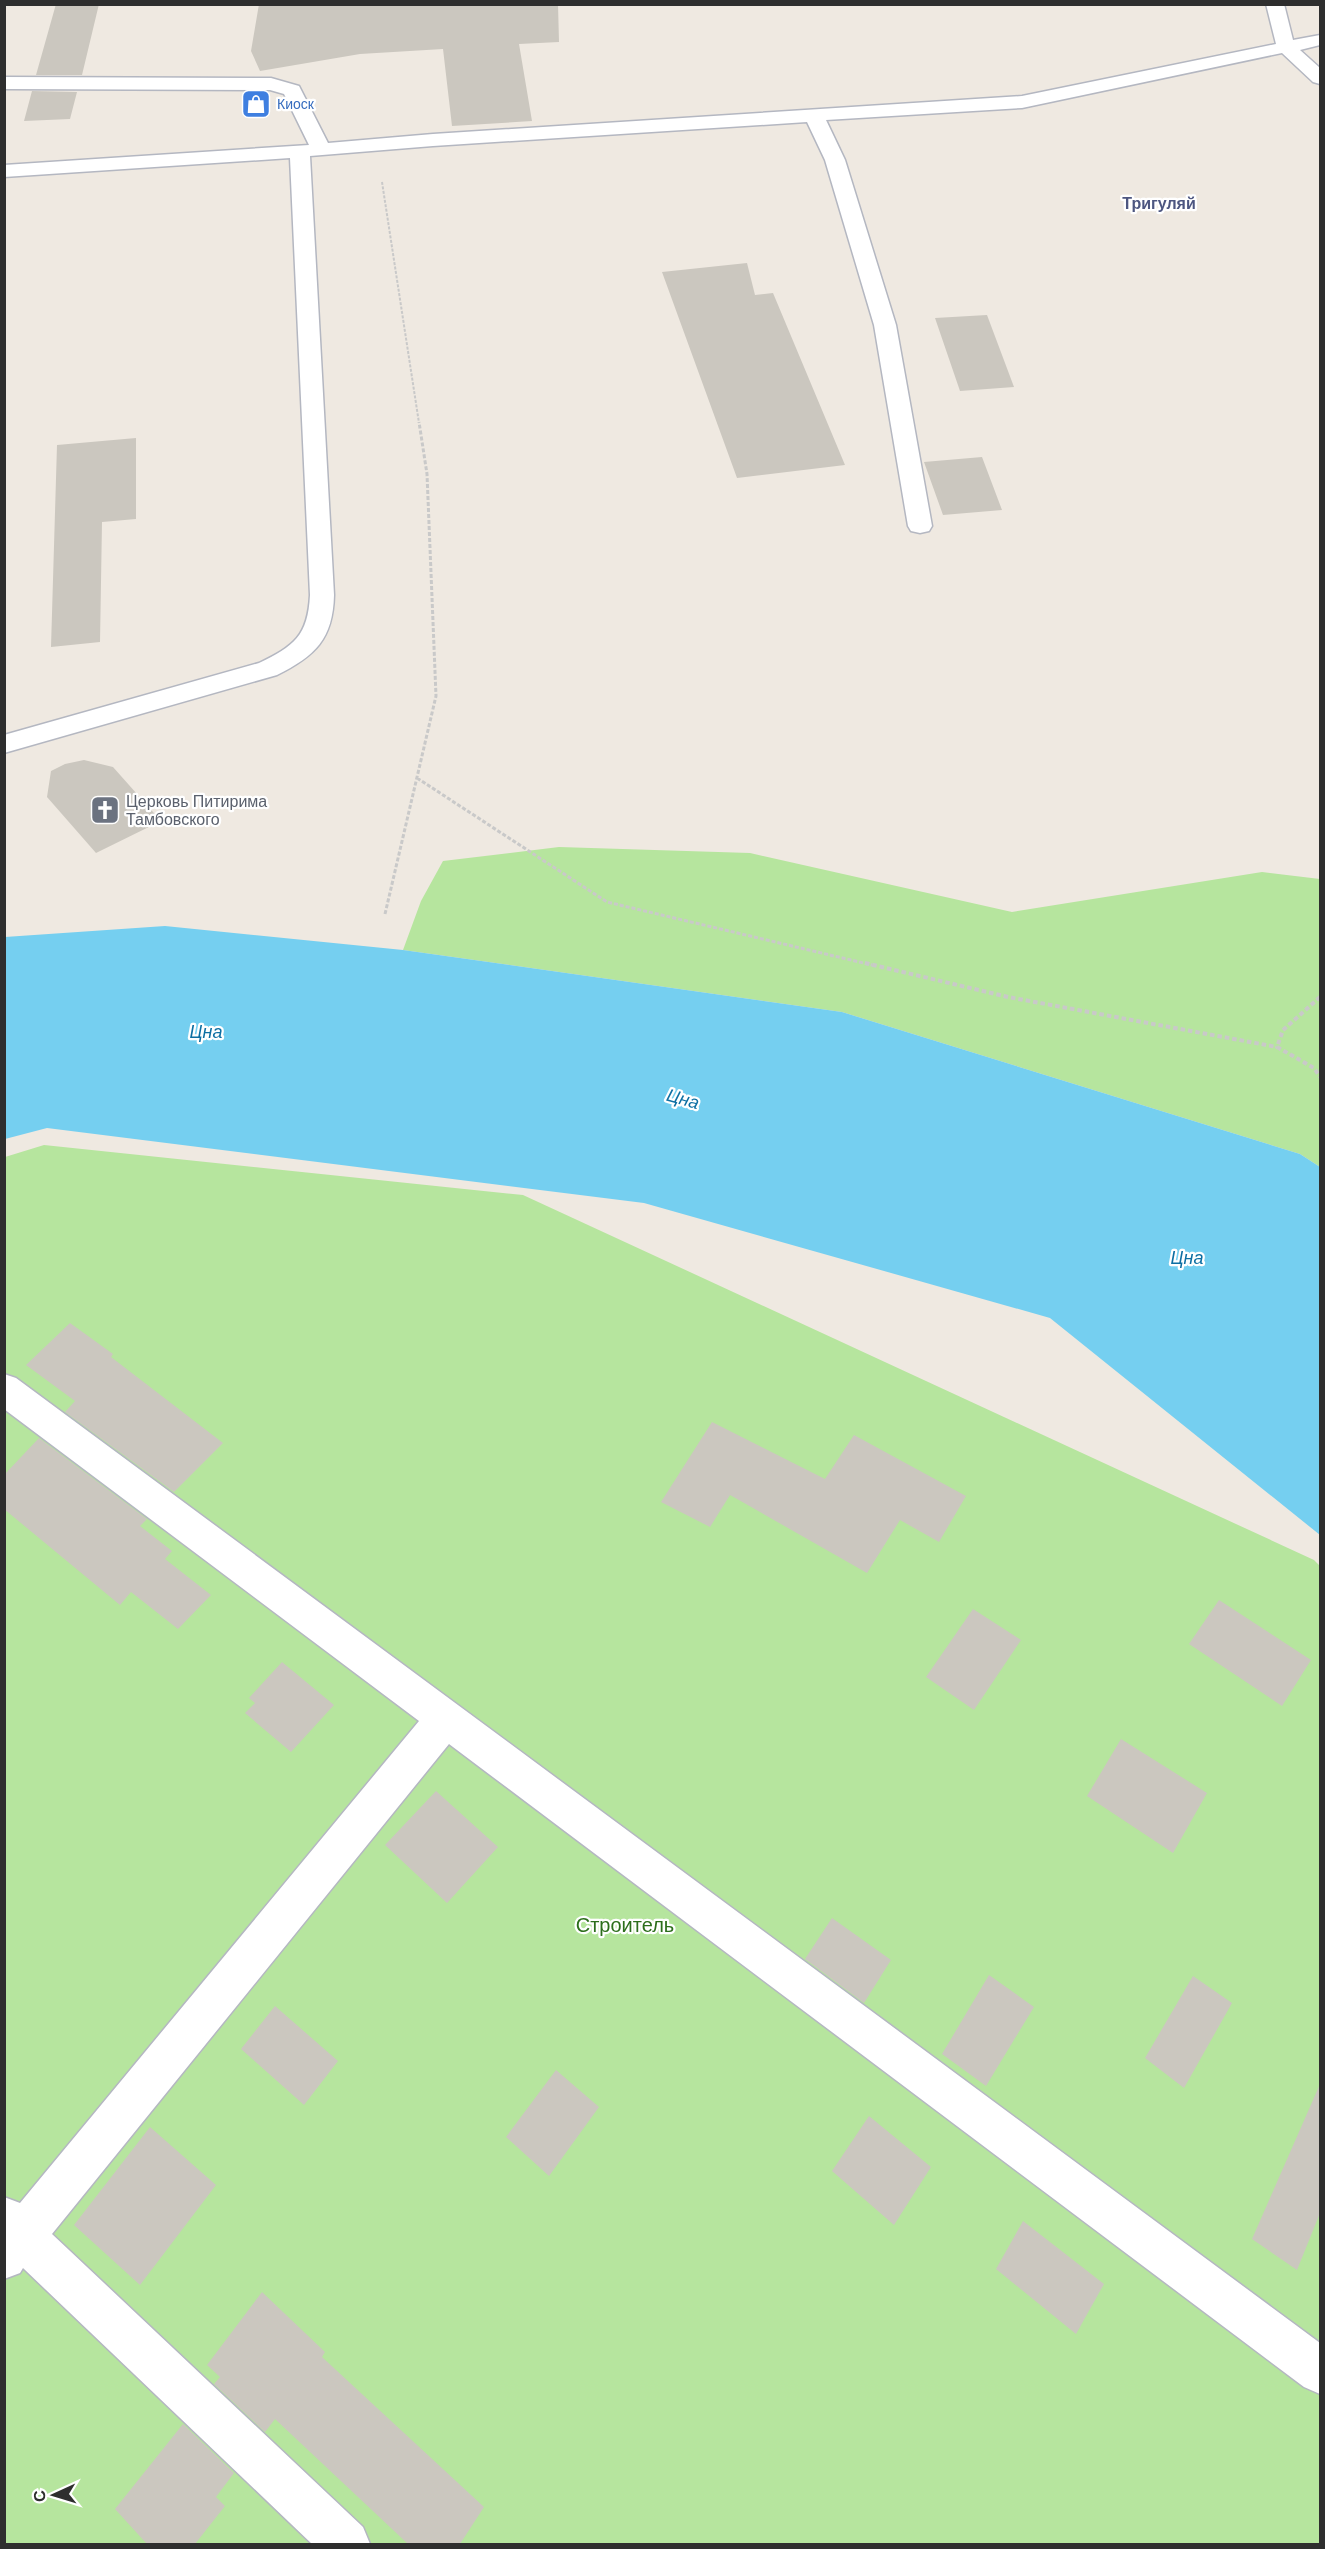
<svg xmlns="http://www.w3.org/2000/svg" width="1325" height="2549" font-family="'DM Sans',sans-serif">
<style>
.green{fill:#b6e59e}
.water{fill:#75cff0}
.building{fill:#cbc7bf}
.lines{fill:none;stroke-linecap:round;stroke-linejoin:round}
.minor-casing{stroke:#b4b7c1;stroke-width:3}
.path-far2{stroke:#c9c9c9;stroke-width:2;stroke-dasharray:3 1.5;stroke-linecap:butt}
.path-far1{stroke:#c9c9c9;stroke-width:3;stroke-dasharray:4 2;stroke-linecap:butt}
.path{stroke:#c9c9c9;stroke-width:4;stroke-dasharray:4.5 3;stroke-linecap:butt}
.minor{fill:#fff;fill-rule:evenodd}
.labels{text-anchor:middle;dominant-baseline:central;stroke-width:4.5;stroke-linejoin:round;paint-order:stroke}
.far-shop-label{font-size:14px;fill:#366cbe;stroke:#fff;text-anchor:start}
.far-quarter-label{font-size:16px;font-weight:bold;fill:#4d5680;stroke:#fff}
.worship-label{font-size:16px;fill:#5b616d;stroke:#fff;text-anchor:start}
.water-label{font-size:18px;font-style:italic;fill:#0d6fa3;stroke:#fff}
.near-park-label{font-size:20px;fill:#2c6e1b;stroke:#fff}
</style>
<rect width="100%" height="100%" fill="#efe9e1"/>
<path class="green" d="M 559,847 L 750,853 L 1012,912 L 1262,872 L 1320,879 L 1320,1167 L 1300,1154 L 842,1012 L 403,950 L 421,901 L 443,861 Z
M 44,1145 L 523,1195 L 1314,1560 L 1320,1566 L 1320,2544 L 5,2544 L 5,1157 Z"/>
<path class="water" d="M 165,926 L 403,950 L 842,1012 L 1300,1154 L 1320,1167 L 1320,1535 L 1050,1318 L 644,1203 L 47,1128 L 5,1139 L 5,937 Z"/>
<path class="building" d="M 56,4 L 99,4 L 82,75 L 36,75 Z
M 259,4 L 558,4 L 559,42 L 519,44 L 532,121 L 452,126 L 443,49 L 360,54 L 260,71 L 251,51 Z
M 32,91 L 77,92 L 70,119 L 24,121 Z
M 747,263 L 755,295 L 773,293 L 845,465 L 737,478 L 662,272 Z
M 987,315 L 1014,387 L 960,391 L 935,318 Z
M 136,438 L 136,519 L 102,522 L 100,642 L 51,647 L 57,445 Z
M 982,457 L 1002,510 L 943,515 L 924,462 Z
M 84,760 L 113,767 L 161,821 L 96,853 L 47,797 L 51,771 L 65,764 Z
M 70,1323 L 113,1354 L 111,1357 L 223,1443 L 174,1492 L 65,1412 L 75,1401 L 26,1365 Z
M 712,1422 L 825,1479 L 854,1435 L 966,1496 L 939,1542 L 900,1520 L 867,1573 L 730,1495 L 710,1527 L 661,1502 Z
M 39,1438 L 147,1519 L 140,1526 L 172,1551 L 165,1559 L 211,1595 L 178,1629 L 131,1592 L 120,1605 L 4,1509 L 4,1475 Z
M 1219,1600 L 1311,1660 L 1282,1706 L 1189,1644 Z
M 973,1609 L 1021,1640 L 974,1710 L 926,1677 Z
M 282,1662 L 334,1705 L 291,1752 L 245,1713 L 255,1703 L 249,1698 Z
M 1121,1739 L 1207,1793 L 1173,1853 L 1087,1796 Z
M 436,1791 L 498,1847 L 447,1903 L 385,1845 Z
M 832,1918 L 891,1960 L 864,2003 L 805,1959 Z
M 989,1975 L 1034,2007 L 986,2086 L 942,2054 Z
M 1193,1976 L 1232,2003 L 1184,2088 L 1145,2058 Z
M 275,2006 L 338,2061 L 304,2105 L 241,2049 Z
M 556,2070 L 599,2107 L 549,2176 L 506,2137 Z
M 1320,2084 L 1320,2213 L 1297,2270 L 1252,2239 Z
M 869,2116 L 931,2167 L 894,2225 L 832,2171 Z
M 150,2127 L 216,2185 L 140,2285 L 74,2225 Z
M 1023,2221 L 1104,2284 L 1076,2334 L 996,2269 Z
M 262,2292 L 325,2352 L 322,2357 L 484,2507 L 460,2544 L 408,2544 L 275,2419 L 265,2432 L 214,2384 L 220,2377 L 207,2365 Z
M 183,2424 L 234,2473 L 216,2497 L 225,2506 L 195,2544 L 147,2544 L 115,2509 Z"/>
<g class="lines">
<g class="minor-casing">
<path id="minor" d="M 1266,4 L 1284,4 L 1293,40 L 1320,35 L 1320,45 L 1300,50 L 1320,68 L 1320,84 L 1313,82 L 1282,53 L 1022,108 L 826,120 L 845,160 L 896,325 L 932,526 L 929,531 L 920,533 L 911,531 L 908,526 L 874,325 L 825,160 L 807,122 L 433,146 L 310,156 L 334,595 C 333,639 315,656 277,675 L 4,753 L 4,735 L 259,663 C 294,646 308,636 310,595 L 290,158 L 4,177 L 4,165 L 309,145 L 284,94 L 270,90 L 4,89 L 4,77 L 271,78 L 299,86 L 328,143 L 433,134 L 1022,96 L 1276,44 Z
M 4,1374 L 16,1378 L 1320,2343 L 1320,2394 L 1304,2387 L 449,1744 L 52,2234 L 363,2527 L 370,2544 L 312,2544 L 23,2268 L 20,2273 L 4,2279 L 4,2197 L 20,2203 L 419,1721 L 4,1409 Z"/>
</g>
<path class="path-far2" d="M 382,182 L 419,423"/>
<path class="path-far1" d="M 417,778 L 607,902 L 872,965
M 385,914 L 436,696 L 427,474 L 419,422"/>
<path class="path" d="M 865,963 L 1008,997 L 1277,1047
M 1320,997 L 1283,1030 L 1277,1047 L 1314,1068 L 1320,1077"/>
<use href="#minor" class="minor"/>
</g>
<defs>
<g id="shop-square" transform="scale(1.5)"><rect x="-9" y="-9" width="18" height="18" rx="4" fill="#3f7fe0" stroke="#fff"/><path d="M-5-2.5h2.3a2.7 3.5 0 0 1 5.4 0H5L5.5 6h-11ZM-1.5-2.5h3a1.5 2.3 0 0 0-3 0Z" fill="#fff"/></g>
<g id="church-square" transform="scale(1.5)"><rect x="-9" y="-9" width="18" height="18" rx="4" fill="#6b7280" stroke="#fff"/><path d="M-1.2-6h2.4v3.5h3.3v2.4h-3.3V6h-2.4V-.1h-3.3v-2.4h3.3Z" fill="#fff"/></g>
</defs>
<g fill-rule="evenodd">
<use href="#shop-square" x="256" y="104"/>
<use href="#church-square" x="105" y="810"/>
</g>
<g class="labels">
<g class="far-shop-label">
<text x="277" y="104">Киоск</text>
</g>
<g class="far-quarter-label">
<text x="1159" y="203">Тригуляй</text>
</g>
<g class="worship-label">
<text x="126" y="801">Церковь Питирима<tspan x="126" dy="18">Тамбовского</tspan></text>
</g>
<g class="water-label">
<text x="206" y="1032">Цна</text>
<text transform="translate(683 1099) rotate(16)">Цна</text>
<text x="1187" y="1258">Цна</text>
</g>
<g class="near-park-label">
<text x="625" y="1925">Строитель</text>
</g>
</g>
<rect width="1325" height="2549" fill="none" stroke="#2e2e2e" stroke-width="12"/>
<g transform="translate(54 2495) rotate(266)" stroke="#ffffff" stroke-width="4.5" paint-order="stroke">
<path d="M0-4.5L10 22L0 15L-10 22Z" fill="#2e2e2e"/>
<text y="-9" font-size="16" font-weight="bold" text-anchor="middle" fill="#2e2e2e">С</text>
</g>
</svg>
